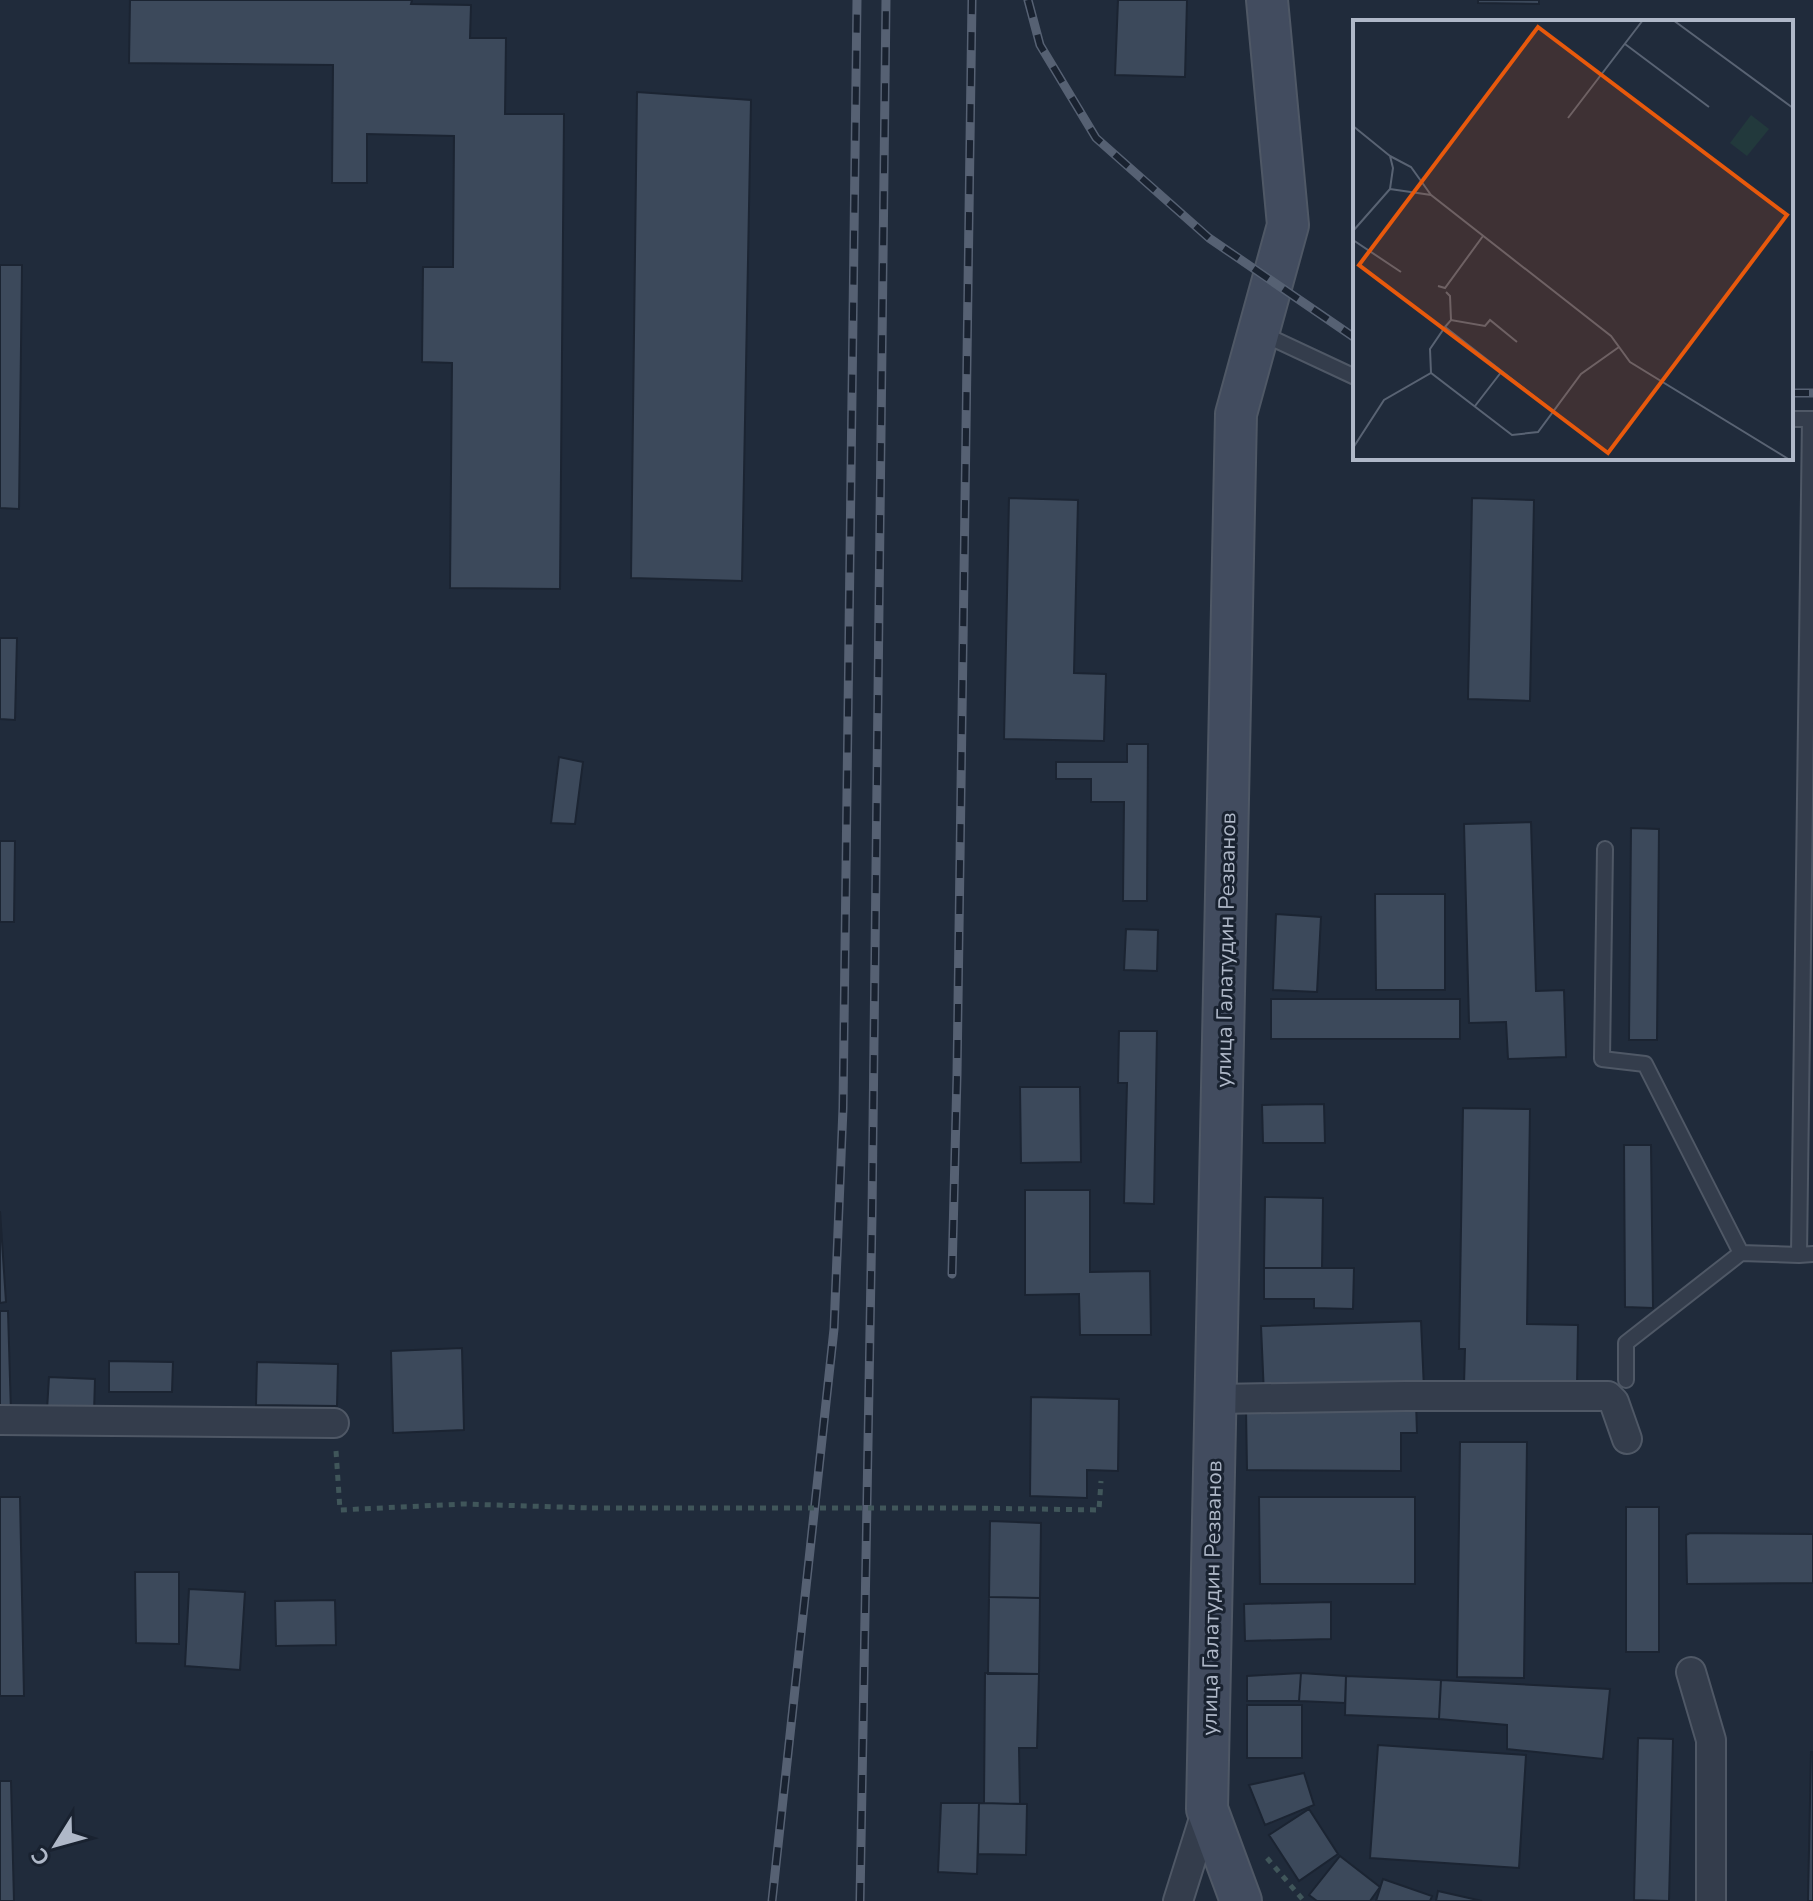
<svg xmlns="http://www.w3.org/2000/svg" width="1813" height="1901" font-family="'Nunito Sans',sans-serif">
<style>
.building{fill:#3c495b;stroke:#1b2432;stroke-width:2}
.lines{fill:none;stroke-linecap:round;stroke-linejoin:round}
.lane-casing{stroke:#4f5866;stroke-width:18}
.street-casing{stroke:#4f5866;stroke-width:32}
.secondary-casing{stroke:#4f5866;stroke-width:44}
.path{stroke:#40565a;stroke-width:5;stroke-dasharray:6 6;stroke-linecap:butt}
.lane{stroke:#343d4c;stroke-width:14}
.street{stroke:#343d4c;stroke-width:28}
.secondary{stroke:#424c5f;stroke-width:40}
.rail-casing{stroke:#566173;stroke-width:9}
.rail{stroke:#192230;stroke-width:6;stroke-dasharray:18;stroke-linecap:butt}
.path-bridge{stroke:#40565a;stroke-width:5;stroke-dasharray:6 6;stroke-linecap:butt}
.labels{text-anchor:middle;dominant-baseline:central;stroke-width:6;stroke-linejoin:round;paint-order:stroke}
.street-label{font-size:22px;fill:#afb8c8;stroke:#192230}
.inset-road{fill:none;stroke:#596373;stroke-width:2}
.view{fill:#e8590c;fill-opacity:0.15;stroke:#e8590c;stroke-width:4}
.inset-edge{fill:none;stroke:#afb8c8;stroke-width:4}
</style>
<rect width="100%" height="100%" fill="#202b3b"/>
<path class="building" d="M 130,0 L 412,0 L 411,4 L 471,5 L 470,38 L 506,38 L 505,114 L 564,114 L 560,589 L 450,588 L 452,363 L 422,362 L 423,267 L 453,267 L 454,136 L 367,134 L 367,183 L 332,183 L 333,65 L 129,63 Z
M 1118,0 L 1187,0 L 1185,77 L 1115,75 Z
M 1478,0 L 1539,0 L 1539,4 L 1478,3 Z
M 637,92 L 751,100 L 742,581 L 631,578 Z
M 0,265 L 22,265 L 19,509 L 0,508 Z
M 1009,498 L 1078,500 L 1074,673 L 1106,674 L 1104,741 L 1004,739 Z
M 1472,498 L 1534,500 L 1530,701 L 1468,699 Z
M 0,638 L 17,638 L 15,720 L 0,719 Z
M 1127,744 L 1148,744 L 1147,901 L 1123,901 L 1124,802 L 1091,802 L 1091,779 L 1056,779 L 1056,762 L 1127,762 Z
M 559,757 L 583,762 L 575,824 L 551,823 Z
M 1531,822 L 1536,991 L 1564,990 L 1566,1057 L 1508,1059 L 1506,1022 L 1469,1023 L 1464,824 Z
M 1631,828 L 1659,829 L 1657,1040 L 1629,1040 Z
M 0,841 L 15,841 L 14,922 L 0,922 Z
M 1375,894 L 1445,894 L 1445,990 L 1376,990 Z
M 1276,914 L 1321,917 L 1317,992 L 1273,990 Z
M 1126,929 L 1158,930 L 1157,971 L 1124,970 Z
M 1271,999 L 1460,999 L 1460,1039 L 1271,1039 Z
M 1119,1031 L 1157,1031 L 1154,1204 L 1124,1203 L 1127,1083 L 1118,1083 Z
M 1020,1087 L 1080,1087 L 1081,1162 L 1021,1163 Z
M 1324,1104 L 1325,1143 L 1263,1143 L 1262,1105 Z
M 1463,1108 L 1530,1109 L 1527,1324 L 1578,1325 L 1577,1387 L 1464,1385 L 1465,1349 L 1459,1349 Z
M 1624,1145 L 1651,1145 L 1653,1308 L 1625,1307 Z
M 1025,1190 L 1090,1190 L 1090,1272 L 1150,1271 L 1151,1335 L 1080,1335 L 1079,1294 L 1025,1295 Z
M 1265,1197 L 1323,1198 L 1322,1268 L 1264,1268 Z
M 0,1211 L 6,1302 L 0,1303 Z
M 1264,1268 L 1354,1268 L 1353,1309 L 1314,1308 L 1314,1299 L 1264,1299 Z
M 0,1311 L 8,1311 L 11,1413 L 0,1413 Z
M 1421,1321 L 1424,1389 L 1264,1395 L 1261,1326 Z
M 462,1348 L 464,1430 L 393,1433 L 391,1351 Z
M 109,1361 L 173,1362 L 172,1392 L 109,1392 Z
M 257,1362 L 338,1364 L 337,1406 L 256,1405 Z
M 49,1377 L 95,1379 L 94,1413 L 47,1410 Z
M 1031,1397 L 1119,1399 L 1118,1471 L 1087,1470 L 1087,1498 L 1030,1496 Z
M 1416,1402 L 1417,1433 L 1401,1433 L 1401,1471 L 1247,1470 L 1246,1409 Z
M 1460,1442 L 1527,1442 L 1524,1678 L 1457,1677 Z
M 0,1497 L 20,1497 L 24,1696 L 0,1696 Z
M 1259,1497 L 1415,1497 L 1415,1584 L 1260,1584 Z
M 1626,1507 L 1659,1507 L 1659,1652 L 1626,1652 Z
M 990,1521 L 1041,1523 L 1040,1598 L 989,1597 Z
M 1690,1533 L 1813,1534 L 1813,1583 L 1687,1584 L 1686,1535 Z
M 135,1572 L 179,1572 L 179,1644 L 136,1643 Z
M 189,1589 L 245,1592 L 240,1670 L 185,1666 Z
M 989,1597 L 1040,1598 L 1039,1674 L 988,1674 Z
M 335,1600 L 336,1645 L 276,1646 L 275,1601 Z
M 1331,1602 L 1331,1639 L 1245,1641 L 1244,1604 Z
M 985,1673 L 1039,1674 L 1037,1748 L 1019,1748 L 1020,1804 L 984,1803 Z
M 1301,1673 L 1299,1701 L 1247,1701 L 1247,1676 Z
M 1301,1673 L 1346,1676 L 1345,1703 L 1299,1701 Z
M 1346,1676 L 1441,1680 L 1439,1719 L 1345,1715 Z
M 1441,1680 L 1610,1689 L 1603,1759 L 1507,1749 L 1507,1725 L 1439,1719 Z
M 1247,1705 L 1302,1705 L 1302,1758 L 1247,1758 Z
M 1638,1738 L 1673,1739 L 1669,1901 L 1634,1900 Z
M 1378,1745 L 1526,1755 L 1519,1868 L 1370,1858 Z
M 1811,1752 L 1813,1752 L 1813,1901 L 1808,1901 Z
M 1304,1773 L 1314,1805 L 1265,1825 L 1249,1785 Z
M 0,1781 L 11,1781 L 14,1901 L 0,1901 Z
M 941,1803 L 979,1803 L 977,1874 L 938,1872 Z
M 979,1803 L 1027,1804 L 1026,1855 L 978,1854 Z
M 1309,1809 L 1338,1854 L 1299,1881 L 1269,1835 Z
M 1340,1856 L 1380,1887 L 1370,1901 L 1317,1901 L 1309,1895 Z
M 1383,1879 L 1432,1896 L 1430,1901 L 1376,1901 Z
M 1438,1891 L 1482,1901 L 1436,1901 Z"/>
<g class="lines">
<g class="lane-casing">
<path id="lane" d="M 1261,333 L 1355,377
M 1791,419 L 1813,419
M 1810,419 L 1799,1255 L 1813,1254
M 1605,849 L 1602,1059 L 1645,1064 L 1741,1253 L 1799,1255
M 1626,1380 L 1626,1343 L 1741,1253"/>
</g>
<g class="street-casing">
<path id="street" d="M 1217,1399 L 1405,1396 L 1608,1396 L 1614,1402 L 1627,1439
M 0,1420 L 334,1423
M 1691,1672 L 1711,1740 L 1711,1901
M 1178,1901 L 1207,1809"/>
</g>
<g class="secondary-casing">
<path id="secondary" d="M 1241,1901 L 1207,1809 L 1236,414 L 1288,225 L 1267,0"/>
</g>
<path class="path" d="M 336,1451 L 340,1510 L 463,1504 L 592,1508
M 970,1508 L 1099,1510 L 1101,1481
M 1267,1858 L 1304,1901"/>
<use href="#lane" class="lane"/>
<use href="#street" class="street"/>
<use href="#secondary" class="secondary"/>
<g class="rail-casing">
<path id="rail" d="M 1028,0 L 1040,45 L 1096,138 L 1209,238 L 1355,338
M 1791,393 L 1813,393
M 952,1274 L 957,1075 L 972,0
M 772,1901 L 834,1329 L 843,1108 L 857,0
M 860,1901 L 872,1215 L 886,0"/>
</g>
<use href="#rail" class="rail"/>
<path class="path-bridge" d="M 592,1508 L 970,1508"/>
</g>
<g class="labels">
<g class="street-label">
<text transform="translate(1226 950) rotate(-89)">улица Галатудин Резванов</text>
<text transform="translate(1212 1598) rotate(-89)">улица Галатудин Резванов</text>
</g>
</g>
<g transform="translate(1353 20)">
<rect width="440" height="440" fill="#202b3b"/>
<path d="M 398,95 L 416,109 L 394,136 L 377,123 Z" fill="#22393c"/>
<path class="inset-road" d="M 320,0 L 440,88M 272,24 L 356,87M 215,98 L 290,0M 0,106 L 37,136 L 40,148 L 37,169 L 0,211M 37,136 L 58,147 L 78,175M 37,169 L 78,175 L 258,316 L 277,342 L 437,440M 0,220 L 48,252M 85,266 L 92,268 L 130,216M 93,272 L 97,276 L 98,300M 92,307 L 98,300 L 132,306 L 137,300 L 164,322M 78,353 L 77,329 L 92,307 L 200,391M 122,386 L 149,351M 0,428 L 31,380 L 78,353 L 159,415 L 185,412 L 228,354 L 266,327"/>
<path class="view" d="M 185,7 L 434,195 L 255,433 L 6,245 Z"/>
<rect width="440" height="440" class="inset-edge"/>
</g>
<g transform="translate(56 1845) rotate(233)" stroke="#192230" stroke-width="6" paint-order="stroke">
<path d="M0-6L14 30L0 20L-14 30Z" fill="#afb8c8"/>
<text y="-12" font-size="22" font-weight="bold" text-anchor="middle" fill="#afb8c8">С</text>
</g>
</svg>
